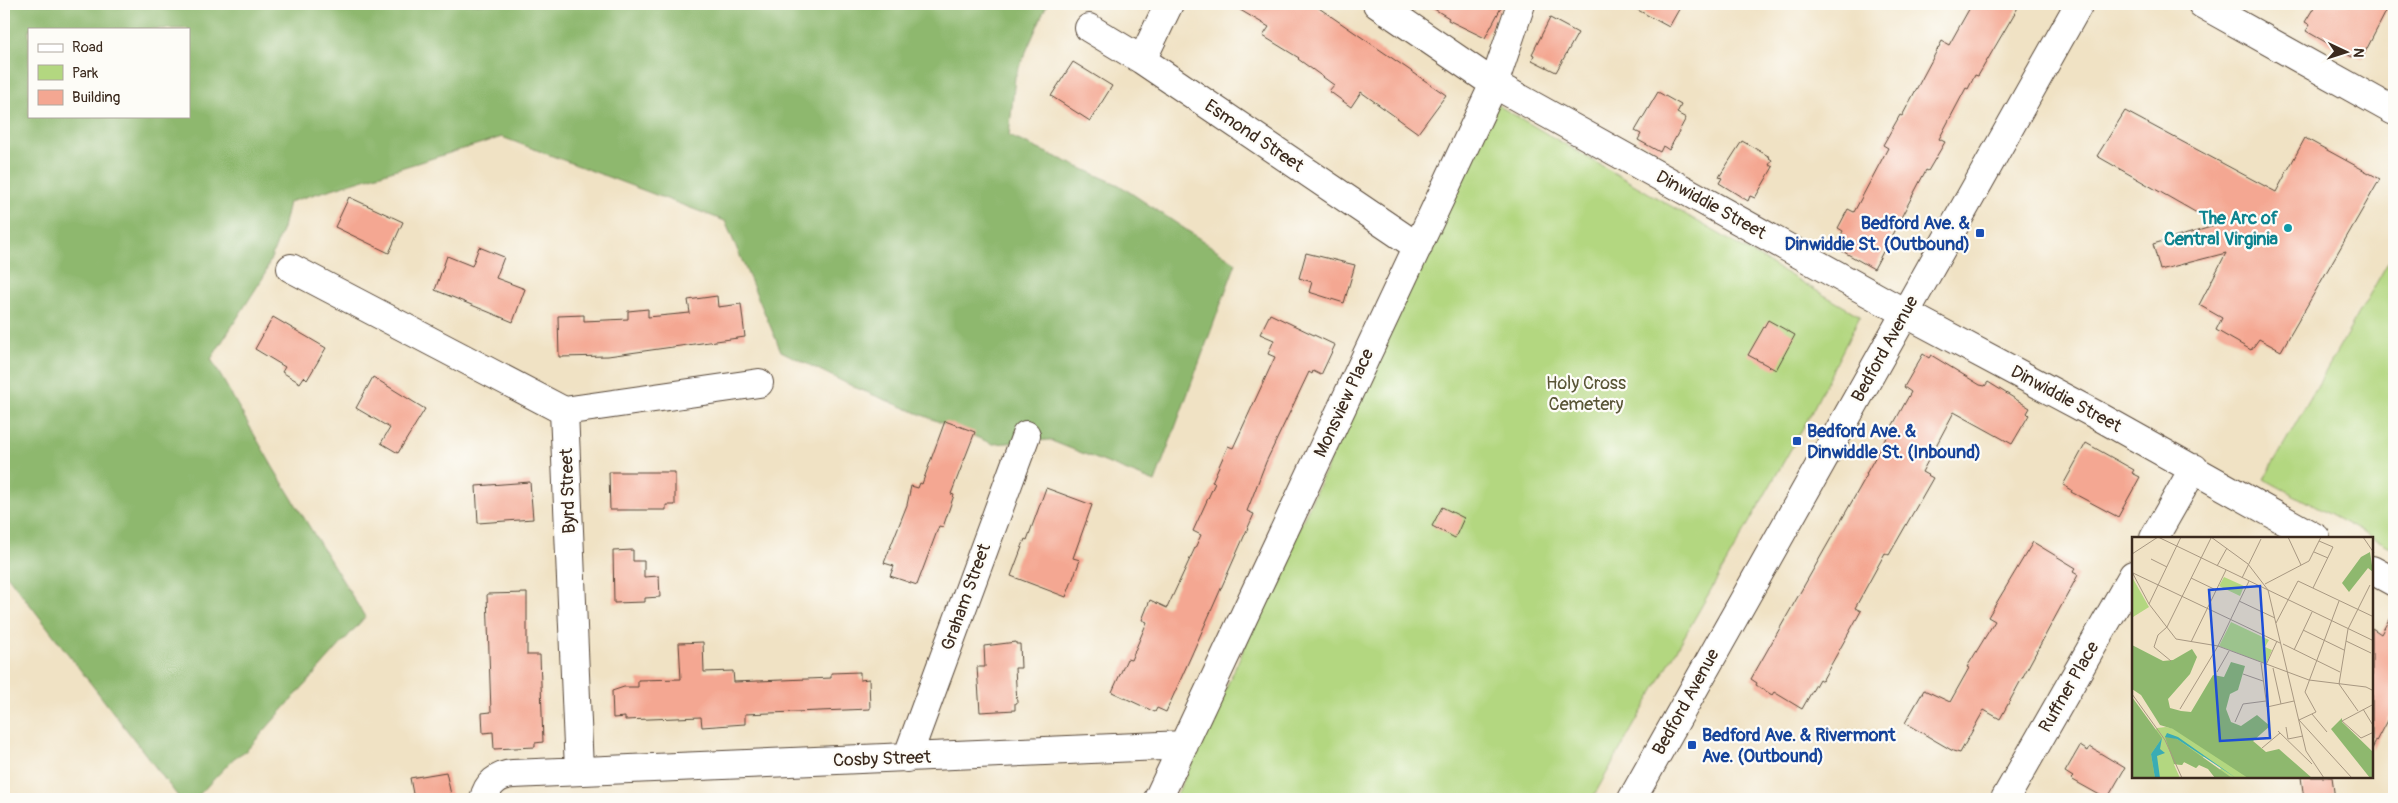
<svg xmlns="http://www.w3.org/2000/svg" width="2398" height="803" font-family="Pangolin,sans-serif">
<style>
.green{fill:#b3d780;stroke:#77804f}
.forest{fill:#8eb86e;stroke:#647146;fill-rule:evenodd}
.building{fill:#f4a792}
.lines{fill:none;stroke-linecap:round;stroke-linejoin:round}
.minor-casing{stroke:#564637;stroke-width:30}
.minor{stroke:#fff;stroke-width:28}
.culture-dot{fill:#0f9aa8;stroke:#fdfcf7;stroke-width:2}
.transit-dot{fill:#1a4fb4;stroke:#fdfcf7;stroke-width:2}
.labels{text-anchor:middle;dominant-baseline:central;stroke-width:4.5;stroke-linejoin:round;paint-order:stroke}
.street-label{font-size:18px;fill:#3b2a1e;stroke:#fdfcf7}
.culture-label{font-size:18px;font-weight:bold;fill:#0d838f;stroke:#fdfcf7;text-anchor:end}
.transit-label{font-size:18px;font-weight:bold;fill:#164399;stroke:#fdfcf7;text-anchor:start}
.park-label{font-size:18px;fill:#595536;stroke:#fdfcf7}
.inset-road{fill:none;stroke:#a89882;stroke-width:1}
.view{fill:#1d4ed8;fill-opacity:0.15;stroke:#1d4ed8;stroke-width:2.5}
.inset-edge{fill:none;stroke:#3b2a1e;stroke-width:2.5}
</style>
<rect width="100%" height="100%" fill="#fdfcf7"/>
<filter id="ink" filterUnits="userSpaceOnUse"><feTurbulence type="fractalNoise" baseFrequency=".02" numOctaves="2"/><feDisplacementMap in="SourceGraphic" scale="10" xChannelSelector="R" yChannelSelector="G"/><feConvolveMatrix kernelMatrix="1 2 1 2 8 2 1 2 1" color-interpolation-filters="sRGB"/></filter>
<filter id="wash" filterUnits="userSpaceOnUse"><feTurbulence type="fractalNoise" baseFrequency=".0096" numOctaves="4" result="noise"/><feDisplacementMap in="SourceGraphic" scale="20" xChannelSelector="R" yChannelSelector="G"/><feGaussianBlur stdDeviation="1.12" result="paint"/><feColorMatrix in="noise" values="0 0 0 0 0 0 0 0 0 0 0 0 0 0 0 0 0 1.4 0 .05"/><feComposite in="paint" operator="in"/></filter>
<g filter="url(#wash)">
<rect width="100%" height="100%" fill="#f0e2c4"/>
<path class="green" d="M 1494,103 L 1860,316 L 1808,419 L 1592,799 L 1175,799 Z
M 2394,252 L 2394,549 L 2264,479 Z"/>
<path class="forest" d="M 4,4 L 1047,4 L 1015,77 L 1009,136 L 1119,185 L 1236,263 L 1155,482 L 1049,440 L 993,444 L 854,387 L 781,351 L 725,221 L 502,137 L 289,202 L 283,228 L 264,276 L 211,359 L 274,469 L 365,617 L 247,750 L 234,758 L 195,799 L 180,799 L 4,571 ZM 29,29 L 189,29 L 189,116 L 29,116 Z"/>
<g id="blocks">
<path class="building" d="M 1230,4 L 1313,4 L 1446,95 L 1418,133 L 1361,92 L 1351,107 L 1329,91 L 1334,85 L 1298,59 L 1299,58 L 1263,36 L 1269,27 Z
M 1426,4 L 1503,4 L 1485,38 L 1448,20 L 1449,18 Z
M 1627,4 L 1682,4 L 1669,27 Z
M 1972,4 L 2020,4 L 1978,76 L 1975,75 L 1968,89 L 1966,88 L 1939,139 L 1945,142 L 1928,171 L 1926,170 L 1874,269 L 1835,247 L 1843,231 L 1838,228 L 1848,209 L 1854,212 L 1888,148 L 1883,145 L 1900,115 L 1902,116 L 1942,41 L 1949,45 Z
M 2316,4 L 2390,4 L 2362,58 L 2354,54 L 2352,57 L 2306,31 L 2310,25 L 2305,22 Z
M 1550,18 L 1578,33 L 1556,72 L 1532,60 L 1534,55 L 1532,54 Z
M 1073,62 L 1112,86 L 1090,121 L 1051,96 Z
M 1658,92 L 1681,105 L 1677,113 L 1686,118 L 1669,150 L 1663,146 L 1660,152 L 1638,140 L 1641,134 L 1635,131 Z
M 2125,111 L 2276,192 L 2305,138 L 2380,179 L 2281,351 L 2259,339 L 2251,350 L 2216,330 L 2222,318 L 2199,305 L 2226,253 L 2160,270 L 2153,244 L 2218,225 L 2097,156 Z
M 1742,141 L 1770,157 L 1769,158 L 1772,160 L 1769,165 L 1773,167 L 1755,198 L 1750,196 L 1748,201 L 1719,183 L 1722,178 L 1719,177 Z
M 349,197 L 403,222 L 389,253 L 335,227 Z
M 479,247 L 504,257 L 496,278 L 525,289 L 513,322 L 435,290 L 447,256 L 472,266 Z
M 1306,253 L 1355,265 L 1344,303 L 1309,292 L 1312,282 L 1299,278 Z
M 717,296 L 718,307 L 741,304 L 745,337 L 608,356 L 559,357 L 558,316 L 584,315 L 584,321 L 628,319 L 628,311 L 648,309 L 648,317 L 690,313 L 688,300 Z
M 1270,314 L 1335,345 L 1321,375 L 1313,371 L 1312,374 L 1309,372 L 1266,462 L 1247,511 L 1254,514 L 1192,654 L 1166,712 L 1157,708 L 1155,712 L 1112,692 L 1127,659 L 1131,660 L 1147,622 L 1142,620 L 1150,600 L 1167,608 L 1201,535 L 1193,531 L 1215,483 L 1212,482 L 1228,446 L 1233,448 L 1275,357 L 1268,354 L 1274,340 L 1260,334 Z
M 273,317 L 326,348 L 307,380 L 304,377 L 300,383 L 282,372 L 285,367 L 255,349 Z
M 1768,320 L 1795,335 L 1776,370 L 1748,355 Z
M 1923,354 L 1929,358 L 1931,355 L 1980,385 L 1985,386 L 1988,382 L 2030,408 L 2027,413 L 2029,415 L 2012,444 L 1954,412 L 1922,472 L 1933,478 L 1889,555 L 1885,553 L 1855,608 L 1861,611 L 1822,681 L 1819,679 L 1802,709 L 1774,692 L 1772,695 L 1756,685 L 1757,683 L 1751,679 L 1867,475 L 1866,474 L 1911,392 L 1904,387 Z
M 373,377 L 425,409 L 398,453 L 381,443 L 390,428 L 356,408 Z
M 945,421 L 975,432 L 951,494 L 954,495 L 943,527 L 939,526 L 917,585 L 890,576 L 894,566 L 884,563 L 907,505 L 911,486 L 918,488 L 920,483 L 922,484 Z
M 2086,443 L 2134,470 L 2132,473 L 2140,477 L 2118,517 L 2071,492 L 2072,490 L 2063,485 Z
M 609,472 L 675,472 L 675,505 L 666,505 L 666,510 L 610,510 Z
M 530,482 L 533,519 L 478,523 L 476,486 Z
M 1046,488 L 1092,505 L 1073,558 L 1080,560 L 1066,597 L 1011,576 L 1025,539 L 1027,540 Z
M 1442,507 L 1464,518 L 1455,538 L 1432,526 Z
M 2033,542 L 2076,568 L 2073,572 L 2078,575 L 2000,719 L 1984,710 L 1960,753 L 1953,751 L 1905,723 L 1924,690 L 1950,702 L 1969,668 L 1967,667 L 1995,621 L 1988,617 Z
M 633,550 L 633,561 L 644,561 L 644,577 L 659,576 L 660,597 L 645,598 L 645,602 L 614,603 L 613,551 Z
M 527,593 L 527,655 L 540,655 L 543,742 L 535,743 L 535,747 L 494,749 L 493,732 L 483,733 L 482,713 L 491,712 L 487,594 Z
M 2394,610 L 2394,707 L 2372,749 L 2372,628 L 2381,634 Z
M 703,642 L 704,672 L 733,671 L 734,682 L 831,678 L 831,673 L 860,672 L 860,680 L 869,679 L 870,709 L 745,714 L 745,724 L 702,727 L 701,717 L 625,720 L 625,717 L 613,718 L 612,691 L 624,687 L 638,687 L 638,680 L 681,679 L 679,643 Z
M 1016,642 L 1016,644 L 1020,644 L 1021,668 L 1015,668 L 1017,703 L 1015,703 L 1015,710 L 980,712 L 977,667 L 985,667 L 984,646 Z
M 2080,746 L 2088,751 L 2090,747 L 2125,768 L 2107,799 L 2071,779 L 2073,777 L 2065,772 Z
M 446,772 L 452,799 L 414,799 L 410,778 Z
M 2301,777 L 2332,777 L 2335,799 L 2304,799 Z"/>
</g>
</g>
<g filter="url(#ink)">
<use href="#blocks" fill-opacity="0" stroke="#564637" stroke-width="1"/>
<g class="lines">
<g class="minor-casing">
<path id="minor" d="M 1377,4 L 1494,84 L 1905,313 L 2100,417 L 2316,538
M 2202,4 L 2394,111
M 1089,28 L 1142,60 L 1418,247
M 1142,60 L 1169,4
M 291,268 L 564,411
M 564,411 L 579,770
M 564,411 L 759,383
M 2154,538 L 2194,468
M 2372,570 L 2394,582
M 907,758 L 1026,435
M 484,799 C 487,784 498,775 513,774 L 1184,745
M 1158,799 L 1494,84 L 1521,4
M 1632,799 L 2079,4
M 2005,799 L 2133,575"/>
</g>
<use href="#minor" class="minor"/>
</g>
</g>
<circle class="culture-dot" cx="2288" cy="228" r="5"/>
<g class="transit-dot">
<rect x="1975" y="228" width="10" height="10" rx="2.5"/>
<rect x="1792" y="436" width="10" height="10" rx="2.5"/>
<rect x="1687" y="740" width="10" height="10" rx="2.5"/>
</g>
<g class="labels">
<g class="street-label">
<text transform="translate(1254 136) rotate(34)">Esmond Street</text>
<text transform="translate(1711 205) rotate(29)">Dinwiddie Street</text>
<text transform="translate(1885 349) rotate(-61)">Bedford Avenue</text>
<text transform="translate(2066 399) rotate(28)">Dinwiddie Street</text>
<text transform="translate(1344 403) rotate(-65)">Monsview Place</text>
<text transform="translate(568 491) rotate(-92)">Byrd Street</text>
<text transform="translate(966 597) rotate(-70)">Graham Street</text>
<text transform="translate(2069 687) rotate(-60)">Ruffner Place</text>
<text transform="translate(1686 702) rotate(-61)">Bedford Avenue</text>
<text transform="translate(882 759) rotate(-2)">Cosby Street</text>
</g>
<g class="culture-label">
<text x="2278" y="218">The Arc of<tspan x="2278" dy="21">Central Virginia</tspan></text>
</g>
<g class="transit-label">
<text x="1970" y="223" text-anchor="end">Bedford Ave. &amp;<tspan x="1970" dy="21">Dinwiddie St. (Outbound)</tspan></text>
<text x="1807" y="431">Bedford Ave. &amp;<tspan x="1807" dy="21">Dinwiddle St. (Inbound)</tspan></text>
<text x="1702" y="735">Bedford Ave. &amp; Rivermont<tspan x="1702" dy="21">Ave. (Outbound)</tspan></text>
</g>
<g class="park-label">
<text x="1586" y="383">Holy Cross<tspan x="1586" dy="21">Cemetery</tspan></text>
</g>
</g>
<g transform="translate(2132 537)">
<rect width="241" height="241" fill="#f0e2c4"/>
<path d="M 0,40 L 17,70 L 1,80 L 0,79 ZM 92,40 L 112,49 L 108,59 L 87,49 ZM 99,85 L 137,103 L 133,110 L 140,113 L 134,127 L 87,109 ZM 34,190 L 72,199 L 151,241 L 83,241 L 89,231 L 72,219 L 64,231 L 52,225 L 50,228 L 41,227 L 39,221 L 48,241 L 19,241 L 14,210 L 25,191 Z" fill="#b3d780"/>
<path d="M 238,15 L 241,35 L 236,31 L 217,55 L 210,46 L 229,20 ZM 0,108 L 31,124 L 41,123 L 60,112 L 65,120 L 58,137 L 36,162 L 38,171 L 49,174 L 59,175 L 81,138 L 92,140 L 99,125 L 113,129 L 106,153 L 98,157 L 94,172 L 99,185 L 109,189 L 125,178 L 138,189 L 121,204 L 134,215 L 147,212 L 180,241 L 116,241 L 41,192 L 28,188 L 9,158 L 0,152 ZM 0,160 L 30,201 L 19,217 L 23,241 L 0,241 ZM 210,181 L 210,185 L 241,215 L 241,241 L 238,241 L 199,192 ZM 35,198 L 45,202 L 100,241 L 83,241 L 76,232 L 67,228 L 64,231 L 52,225 L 50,228 L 42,227 L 33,200 Z" fill="#8eb86e"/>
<path d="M 35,196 L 46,200 L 104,241 L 45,202 L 33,200 ZM 30,201 L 28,212 L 33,216 L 25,219 L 28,241 L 23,241 L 19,217 Z" fill="#3aacb4"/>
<path class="inset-road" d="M 26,0 L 242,104M 79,0 L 116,27 L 136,53 L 174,214 L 192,241M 156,0 L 169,28M 231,0 L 242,16M 182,15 L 196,21M 0,17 L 26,0M 19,22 L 35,30M 85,29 L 95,11M 0,35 L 17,67 L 44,102 L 86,109 L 177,143 L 234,150 L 242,154M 1,36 L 148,106M 59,41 L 84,53M 110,41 L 129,2M 133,47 L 177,24 L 189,0M 181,51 L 201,10 L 187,4M 107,64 L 143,81M 207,64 L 173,155 L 184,175 L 167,183 L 220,241M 17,67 L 49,0M 144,86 L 166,44 L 242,80M 171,93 L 212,113M 214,104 L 239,116M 59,105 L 94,33M 151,107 L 208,135M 162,113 L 180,75M 39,124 L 22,110 L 26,98 L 35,90 L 79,1M 129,126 L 135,170 L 162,164M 134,128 L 145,104M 141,131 L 149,167M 85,135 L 97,114M 111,137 L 131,144M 0,157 L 33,203 L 50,241M 111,167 L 134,164M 242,167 L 210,184 L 229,201 L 242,195M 48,172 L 86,109 L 117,44M 231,172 L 242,190M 226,174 L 207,147 L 216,92 L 238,48M 180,177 L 195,195M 103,185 L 111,167M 154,190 L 156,202 L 171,199M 146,194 L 180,227M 130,211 L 148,196"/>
<path class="view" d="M 128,49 L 138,201 L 88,204 L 77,53 Z"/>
<rect width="241" height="241" class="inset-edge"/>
</g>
<rect width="2398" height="803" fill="none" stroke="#fdfcf7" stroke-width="20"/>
<rect x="28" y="28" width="162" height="90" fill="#fdfcf7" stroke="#afa8a0"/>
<rect x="38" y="44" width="25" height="8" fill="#ffffff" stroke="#afa8a0"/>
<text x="72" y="52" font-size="15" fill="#3b2a1e">Road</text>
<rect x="38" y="65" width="25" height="15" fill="#b3d780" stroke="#afa8a0"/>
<text x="72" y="78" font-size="15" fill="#3b2a1e">Park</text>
<rect x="38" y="90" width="25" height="15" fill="#f4a792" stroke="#afa8a0"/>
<text x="72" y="102" font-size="15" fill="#3b2a1e">Building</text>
<g transform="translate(2346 52) rotate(94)" stroke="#fdfcf7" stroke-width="4" paint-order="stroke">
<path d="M0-4L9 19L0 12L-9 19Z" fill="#3b2a1e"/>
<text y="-8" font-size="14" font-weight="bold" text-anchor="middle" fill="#3b2a1e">N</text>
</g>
</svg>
